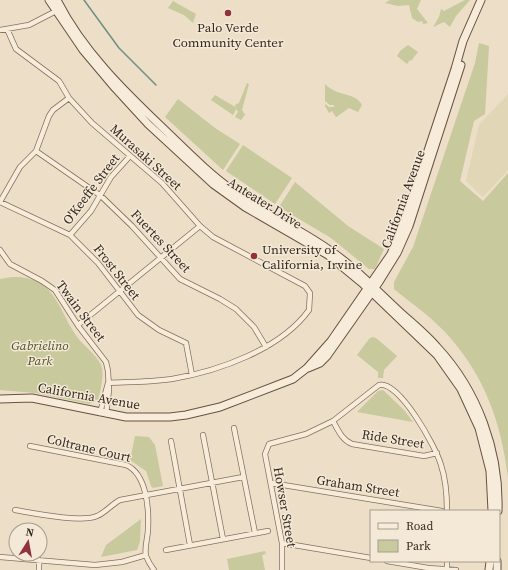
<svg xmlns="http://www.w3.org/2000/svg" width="508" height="570" font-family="'Source Serif 4',serif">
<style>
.farmland{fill:#e1d6b5}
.green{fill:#c8c99c}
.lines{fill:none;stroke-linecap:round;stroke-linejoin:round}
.stream{stroke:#6f8e84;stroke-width:1.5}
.street-casing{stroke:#86705e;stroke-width:6}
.secondary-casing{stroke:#685141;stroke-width:9}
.street{stroke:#f7ecda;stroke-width:4.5}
.secondary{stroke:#f7ecda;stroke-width:7}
.poi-dot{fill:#91323a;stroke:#f3e9d6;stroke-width:1.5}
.labels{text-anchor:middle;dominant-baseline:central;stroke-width:3;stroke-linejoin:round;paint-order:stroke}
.poi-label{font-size:13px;fill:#382a20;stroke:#f3e9d6}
.street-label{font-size:13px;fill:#382a20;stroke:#f3e9d6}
.park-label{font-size:13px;font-style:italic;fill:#4c5328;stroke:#f3e9d6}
</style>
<rect width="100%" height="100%" fill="#ecdec7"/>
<path class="farmland" d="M 508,94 L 508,170 L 483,197 L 466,181 L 479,125 Z"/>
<path class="green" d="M 390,0 L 421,0 L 417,9 L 428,23 L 423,24 L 422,21 L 418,22 L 412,18 L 409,5 L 398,6 L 385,3 Z
M 465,0 L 470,0 L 456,16 L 450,27 L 444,22 L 433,27 L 439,17 L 441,9 L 444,11 Z
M 173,1 L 196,14 L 193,23 L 184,15 L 168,8 Z
M 479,43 L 489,46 L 485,114 L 474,121 L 460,181 L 483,201 L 508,173 L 508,478 C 501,421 484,374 445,332 C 430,316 411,303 394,289 L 394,282 L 413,247 L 475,63 Z
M 408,45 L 418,52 L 411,61 L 410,60 L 407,64 L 397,56 L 400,51 Z
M 247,83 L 249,84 L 242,110 L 245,115 L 241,120 L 235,117 L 238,112 L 235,105 L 239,103 Z
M 325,84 C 339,98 354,91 362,105 L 358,112 L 349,108 L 335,118 L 336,117 L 332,111 L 329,113 L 325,106 L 325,104 L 329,107 L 334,107 L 334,105 L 330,105 L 325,101 Z
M 215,95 L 237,108 L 233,115 L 211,100 Z
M 178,99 L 215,128 L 240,144 L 223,170 L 165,117 Z
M 243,145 L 292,178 L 275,204 L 226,171 Z
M 295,182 L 348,226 L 384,249 L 375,269 L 369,269 L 331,238 L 279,207 Z
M 12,277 C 54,276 57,306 75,334 C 82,345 96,354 101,365 C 105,375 100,389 99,399 L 89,404 L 36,393 L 0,390 L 0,279 Z
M 372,337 L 376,338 L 397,356 L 384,370 L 383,378 L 378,378 L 378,372 L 357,355 L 369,339 Z
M 383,390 L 404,410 L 413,422 L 357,412 L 378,391 Z
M 135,436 L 149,437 L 155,445 L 163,486 L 153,488 L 151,486 L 146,471 L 130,460 Z
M 141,519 L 140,541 L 137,550 L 101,557 L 106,545 Z
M 265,551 L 266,554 L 262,555 L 265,570 L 229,570 L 227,559 Z"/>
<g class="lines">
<path class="stream" d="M 84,0 L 119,48 L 156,85"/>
<g class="street-casing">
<path id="street" d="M 7,29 L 16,49 L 59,81 L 69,98 L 92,123 L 162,183 L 200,226 L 213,237 L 305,286 L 310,293 L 309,310 C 281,349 219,371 172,379 C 151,382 129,382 108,383
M 0,30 L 29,25 L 58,10
M 36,151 L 101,196 L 132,226 L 180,279 L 220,299 L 236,309 L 254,327 L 266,347
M 0,202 L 70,235 L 98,263 L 138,315 L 159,330 L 186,343 L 192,375
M 0,202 L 20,167 L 36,151 L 49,116 L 53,110 L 69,98
M 70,235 L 91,211 L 111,177 L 130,156
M 0,250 L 10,264 L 42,281 L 55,290 L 79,327 L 106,362 L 108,371 L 109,390 L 106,414
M 78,325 L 200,226
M 100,413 L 108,383
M 333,421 C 338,430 342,440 352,444 L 424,456 L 437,453
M 234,428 L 255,533
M 203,435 L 223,539
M 171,441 L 190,545
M 30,446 L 126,465 C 147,474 149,509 148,529 C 148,537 144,548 146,556 C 148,561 151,566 154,570
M 271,483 L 442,511
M 15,510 C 33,513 81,523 97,516 C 105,513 112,504 120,500 L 243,477
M 282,543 L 371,558
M 166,550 L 268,531
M 0,557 L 95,565 L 122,562 L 146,555
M 387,561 L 428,568 L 456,570
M 447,561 L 447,570
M 39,570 L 39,560
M 282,570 L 282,543 L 265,454 L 269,444 L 306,434 L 333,421 L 379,385 C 399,380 436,447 441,465 C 446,480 447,495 447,511"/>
</g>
<g class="secondary-casing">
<path id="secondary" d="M 49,0 L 83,50 L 115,88 L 148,124 L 213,184 L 245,207 L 328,255 L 362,283 L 437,355 L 461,389 L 479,428 L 490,471 L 492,511
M 57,0 C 82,50 124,91 164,129 C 187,151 209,174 235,192 C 263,213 296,227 325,247 C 353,265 375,289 399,311 C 412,323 426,334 437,347 C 478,391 500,452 498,511
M 308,368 L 320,363 L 327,356 L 379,282 L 397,253 L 409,226 L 461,65
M 0,399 L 32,398 L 126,417 L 170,417 L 186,415 L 220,407 L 280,384 L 293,379 L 307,368 L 331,341 L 391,254 L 407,214 L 455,69 L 463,41 L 481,0
M 489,570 L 490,561
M 497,570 L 497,561"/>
</g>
<use href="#street" class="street"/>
<use href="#secondary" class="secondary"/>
</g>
<g class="poi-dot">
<circle cx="228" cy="13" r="4"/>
<circle cx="254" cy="256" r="4"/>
</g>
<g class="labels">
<g class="poi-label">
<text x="228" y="27">Palo Verde<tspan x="228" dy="15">Community Center</tspan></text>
<text x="262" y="249" text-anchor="start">University of<tspan x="262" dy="15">California, Irvine</tspan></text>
</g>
<g class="street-label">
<text transform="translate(146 157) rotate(42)">Murasaki Street</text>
<text transform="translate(91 189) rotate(-53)">O'Keeffe Street</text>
<text transform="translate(403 199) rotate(-70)">California Avenue</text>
<text transform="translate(265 203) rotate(32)">Anteater Drive</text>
<text transform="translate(161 241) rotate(47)">Fuertes Street</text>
<text transform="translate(117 272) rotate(52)">Frost Street</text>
<text transform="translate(81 311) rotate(53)">Twain Street</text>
<text transform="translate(89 396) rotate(10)">California Avenue</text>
<text transform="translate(393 439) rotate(9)">Ride Street</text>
<text transform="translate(89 448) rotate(13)">Coltrane Court</text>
<text transform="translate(358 486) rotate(9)">Graham Street</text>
<text transform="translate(285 507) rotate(80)">Howser Street</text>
</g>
<g class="park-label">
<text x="40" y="345">Gabrielino<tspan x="40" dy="15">Park</tspan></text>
</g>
</g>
<rect x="370" y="510" width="130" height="52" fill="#f3e9d6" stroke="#a89d8d"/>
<rect x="378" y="523" width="20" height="6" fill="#f7ecda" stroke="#a89d8d"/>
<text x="406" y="530" font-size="12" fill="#382a20">Road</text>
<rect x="378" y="540" width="20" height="12" fill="#c8c99c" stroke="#a89d8d"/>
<text x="406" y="550" font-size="12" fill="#382a20">Park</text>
<g transform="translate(28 542) rotate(11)"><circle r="19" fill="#f3e9d6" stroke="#a89d8d"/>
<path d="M0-3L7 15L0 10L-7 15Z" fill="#91323a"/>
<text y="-6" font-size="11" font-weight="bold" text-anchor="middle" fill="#382a20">N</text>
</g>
</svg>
